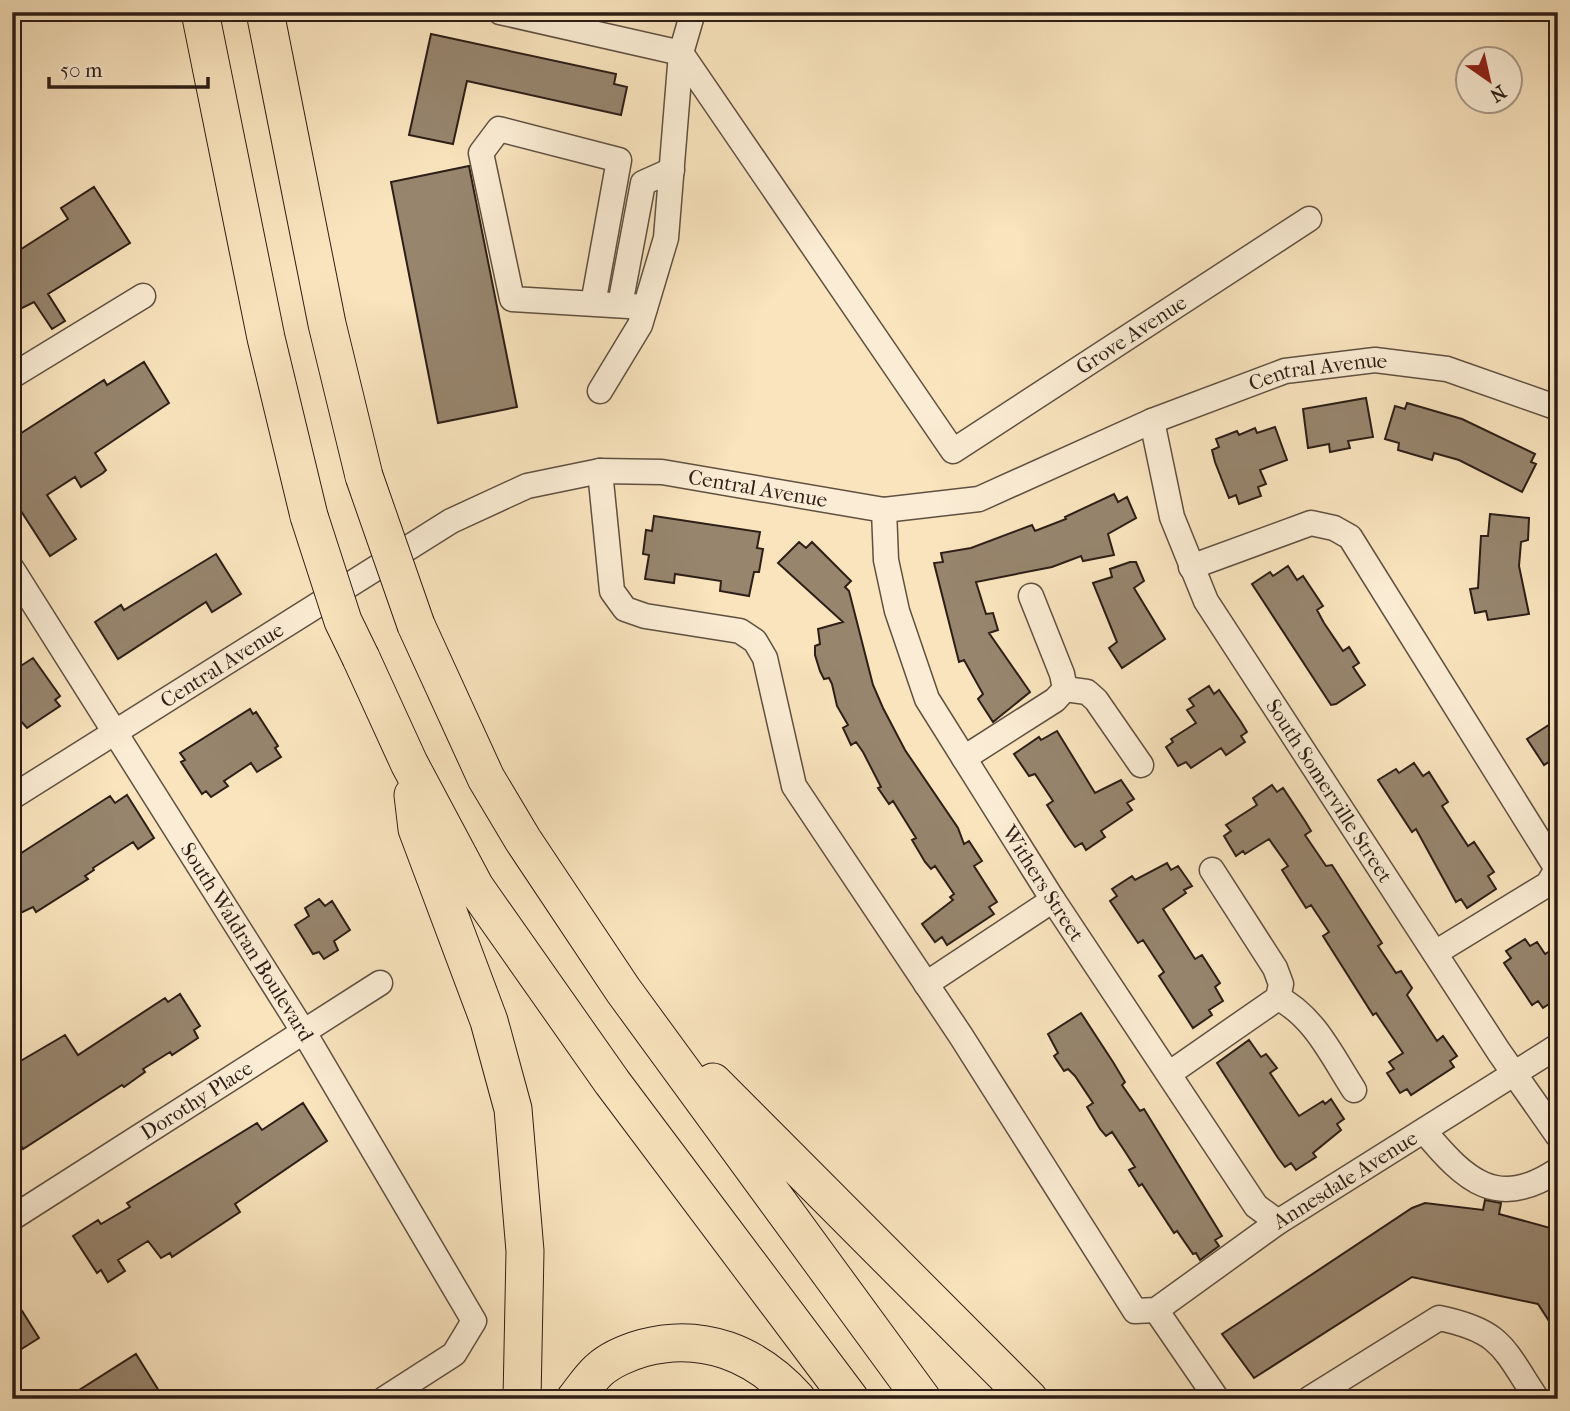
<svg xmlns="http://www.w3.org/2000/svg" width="1570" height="1411" font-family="'IM FELL French Canon',serif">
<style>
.building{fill:#97856e;stroke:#2d1e17;stroke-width:2}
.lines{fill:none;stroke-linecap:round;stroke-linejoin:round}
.minor-casing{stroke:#605041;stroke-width:27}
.highway-casing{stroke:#2d1e17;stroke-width:39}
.minor{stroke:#fbedd5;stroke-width:24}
.highway{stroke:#f9e4be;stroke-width:37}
.highway-bridge-casing{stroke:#2d1e17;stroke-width:39;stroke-linecap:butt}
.highway-bridge{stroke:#f9e4be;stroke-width:37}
.labels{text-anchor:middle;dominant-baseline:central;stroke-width:6;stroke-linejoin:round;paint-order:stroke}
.street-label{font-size:21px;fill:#2d1e17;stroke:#fbedd5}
</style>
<rect width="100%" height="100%" fill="#f9e4be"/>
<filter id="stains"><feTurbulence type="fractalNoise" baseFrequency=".00286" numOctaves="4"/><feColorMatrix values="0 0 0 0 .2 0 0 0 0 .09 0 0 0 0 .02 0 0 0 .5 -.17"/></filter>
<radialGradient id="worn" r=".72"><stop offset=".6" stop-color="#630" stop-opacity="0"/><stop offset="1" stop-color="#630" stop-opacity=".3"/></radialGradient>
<path class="building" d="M 431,34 L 616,74 L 614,84 L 627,87 L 621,115 L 467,81 L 453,144 L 409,135 Z
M 469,166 L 517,407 L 438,423 L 391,182 Z
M 94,187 L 130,243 L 48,294 L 65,321 L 52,329 L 34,302 L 12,313 L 12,255 L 68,219 L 61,208 Z
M 144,362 L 169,403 L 95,453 L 106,470 L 103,473 L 81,487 L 75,477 L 47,495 L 76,539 L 50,556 L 12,497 L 12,439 L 104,380 L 107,385 Z
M 1366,398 L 1373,437 L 1348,441 L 1350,448 L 1330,452 L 1329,444 L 1308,448 L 1303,409 Z
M 1407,403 L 1462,419 L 1535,454 L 1531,462 L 1536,464 L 1522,492 L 1459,460 L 1434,453 L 1432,460 L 1398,450 L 1399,443 L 1385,439 L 1395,406 L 1405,409 Z
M 1275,427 L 1287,460 L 1260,470 L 1266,484 L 1258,487 L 1261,496 L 1239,504 L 1236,495 L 1229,498 L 1215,462 L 1212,450 L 1219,447 L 1216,439 L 1237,431 L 1239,435 L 1255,428 L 1257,433 Z
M 1114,494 L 1118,502 L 1127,497 L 1136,518 L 1108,534 L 1114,555 L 1083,561 L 1081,556 L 1052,567 L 976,582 L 986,614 L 993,613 L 998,630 L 989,633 L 1030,692 L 993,722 L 978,699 L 983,694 L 964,660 L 959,662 L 934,563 L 943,562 L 941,553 L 971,548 L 1032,525 L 1035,531 L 1066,519 L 1065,517 Z
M 1490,514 L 1529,518 L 1528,540 L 1521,542 L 1519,566 L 1529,614 L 1488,620 L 1486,611 L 1475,613 L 1470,589 L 1478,588 L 1481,536 L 1488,536 Z
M 654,516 L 760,532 L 757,548 L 763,549 L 759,572 L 754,572 L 749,596 L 720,591 L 721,581 L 675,574 L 674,583 L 645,579 L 649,555 L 643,554 L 646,530 L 652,531 Z
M 799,542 L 806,548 L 812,542 L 851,581 L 845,587 L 849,591 L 873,685 L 883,708 L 905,750 L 958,828 L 964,844 L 969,841 L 982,861 L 974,866 L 997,902 L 989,907 L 994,914 L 947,945 L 942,937 L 935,942 L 922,924 L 953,900 L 950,897 L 954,894 L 935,866 L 931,869 L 925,862 L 912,840 L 916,838 L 893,801 L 889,804 L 878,788 L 881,787 L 863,752 L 856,742 L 851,745 L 843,728 L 848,725 L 837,706 L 832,684 L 829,678 L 824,679 L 820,671 L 815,655 L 815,646 L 820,644 L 818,629 L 843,622 L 778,563 Z
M 216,554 L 241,594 L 212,612 L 206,602 L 118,659 L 95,622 L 121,605 L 124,610 Z
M 1130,562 L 1136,562 L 1144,581 L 1134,588 L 1165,639 L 1122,668 L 1109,648 L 1117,642 L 1093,583 L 1112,577 L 1110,569 Z
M 1288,566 L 1297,580 L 1303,576 L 1323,606 L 1317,610 L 1324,623 L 1343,651 L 1349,647 L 1359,663 L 1353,667 L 1365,685 L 1336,704 L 1331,705 L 1252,584 L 1270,572 L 1273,576 Z
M 33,658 L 60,696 L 55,700 L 60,706 L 27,728 L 12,711 L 12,678 L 19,674 L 16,669 Z
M 1209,686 L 1214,694 L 1219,690 L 1241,722 L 1247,732 L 1241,736 L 1245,742 L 1226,755 L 1221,748 L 1191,768 L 1186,762 L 1178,766 L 1166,747 L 1173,742 L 1171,739 L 1196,723 L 1187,710 L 1194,706 L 1189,699 Z
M 250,709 L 253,714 L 256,712 L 278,746 L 275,748 L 281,757 L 257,772 L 251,763 L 224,781 L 228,786 L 211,797 L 206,791 L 202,794 L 181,762 L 185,760 L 180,753 Z
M 1558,719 L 1558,756 L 1544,765 L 1527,739 Z
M 1057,731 L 1095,793 L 1121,780 L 1134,799 L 1127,803 L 1132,810 L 1101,831 L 1105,837 L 1086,850 L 1082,843 L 1075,847 L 1069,839 L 1047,805 L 1053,801 L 1035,774 L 1029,776 L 1014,754 L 1039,737 L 1041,740 Z
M 1414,763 L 1423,776 L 1429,772 L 1448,802 L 1442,806 L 1468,846 L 1474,842 L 1494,872 L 1488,876 L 1496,889 L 1467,908 L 1461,899 L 1456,902 L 1416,829 L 1412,832 L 1378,780 L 1396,769 L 1399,773 Z
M 1272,785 L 1277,792 L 1283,788 L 1305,821 L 1311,831 L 1305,835 L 1326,866 L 1332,865 L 1382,943 L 1378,946 L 1396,973 L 1401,971 L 1412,988 L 1407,995 L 1437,1041 L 1443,1036 L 1457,1056 L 1450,1061 L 1454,1067 L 1411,1095 L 1407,1089 L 1400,1093 L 1387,1073 L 1394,1069 L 1389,1062 L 1403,1053 L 1376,1013 L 1373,1015 L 1323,936 L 1329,932 L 1311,905 L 1306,908 L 1282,870 L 1288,866 L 1269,839 L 1245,854 L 1243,851 L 1236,856 L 1224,836 L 1231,831 L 1226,825 L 1257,805 L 1253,798 Z
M 127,795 L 154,838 L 138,849 L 133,842 L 93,868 L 94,870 L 85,876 L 88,879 L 36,912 L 33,907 L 12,917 L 12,859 L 110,796 L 115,803 Z
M 1167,863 L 1171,870 L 1178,866 L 1192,886 L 1184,890 L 1186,893 L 1163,909 L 1195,959 L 1202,955 L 1220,983 L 1215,987 L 1223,1001 L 1209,1010 L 1212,1015 L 1193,1028 L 1159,976 L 1164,972 L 1143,940 L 1138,943 L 1110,901 L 1117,896 L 1112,889 L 1132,876 L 1135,880 Z
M 319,899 L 325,906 L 332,901 L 350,930 L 334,941 L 338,950 L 324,959 L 319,952 L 313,954 L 295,925 L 309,916 L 305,908 Z
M 1525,939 L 1530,946 L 1537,942 L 1545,954 L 1558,946 L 1558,998 L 1543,1008 L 1538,1001 L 1532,1005 L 1504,963 L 1511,958 L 1506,951 Z
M 180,994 L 200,1026 L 194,1030 L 198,1038 L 172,1055 L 170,1052 L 143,1069 L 145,1072 L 124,1087 L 122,1085 L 23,1149 L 12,1131 L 12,1066 L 65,1035 L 78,1055 L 165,998 L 168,1002 Z
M 1081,1013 L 1113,1062 L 1125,1082 L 1122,1085 L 1140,1111 L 1144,1109 L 1222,1236 L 1215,1240 L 1219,1246 L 1200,1260 L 1196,1253 L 1193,1254 L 1177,1231 L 1174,1233 L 1142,1184 L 1139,1186 L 1129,1170 L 1135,1167 L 1124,1150 L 1112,1132 L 1106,1136 L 1100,1129 L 1087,1107 L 1093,1103 L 1075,1076 L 1068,1069 L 1064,1071 L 1054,1056 L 1058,1053 L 1048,1034 Z
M 1249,1040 L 1261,1057 L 1266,1054 L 1277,1068 L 1270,1073 L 1299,1116 L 1323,1101 L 1325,1104 L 1331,1099 L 1344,1119 L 1337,1124 L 1341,1130 L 1313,1153 L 1316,1157 L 1296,1170 L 1291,1163 L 1285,1167 L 1278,1158 L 1217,1063 Z
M 303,1103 L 327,1141 L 235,1204 L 240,1212 L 172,1257 L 170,1253 L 161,1258 L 148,1241 L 118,1260 L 125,1271 L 108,1282 L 101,1270 L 97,1273 L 73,1236 L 98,1220 L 101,1224 L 130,1207 L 127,1203 L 257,1123 L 262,1130 Z
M 1485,1200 L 1501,1203 L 1499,1214 L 1554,1229 L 1558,1235 L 1558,1335 L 1538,1304 L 1412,1277 L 1254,1378 L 1222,1334 L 1412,1208 L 1425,1203 L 1483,1210 Z
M 12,1295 L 39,1338 L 12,1355 Z
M 136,1354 L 164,1399 L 65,1399 Z"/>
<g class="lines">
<g class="minor-casing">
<g id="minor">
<path d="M 500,12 L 681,53"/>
<path id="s1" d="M 681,53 L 953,451 L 1309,219"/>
<path d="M 593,304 L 619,160 L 499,129 L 481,153 L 512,299 L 645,307"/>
<path d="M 620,305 L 643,183 L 672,170"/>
<path d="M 12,376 L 143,296"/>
<path d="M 600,391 L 640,325 L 666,238 L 681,53 L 693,12"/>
<path id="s2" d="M 1152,421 L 1172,517 L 1206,601 L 1499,1052 L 1558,1136"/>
<path id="s3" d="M 600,471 L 612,591 L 625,609 L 645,616 L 740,631 L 755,641 L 765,658 L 794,786 L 961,1036 L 1135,1311 L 1156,1310 L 1278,1222 L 1558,1046"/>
<path id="s4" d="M 884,510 L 886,560 L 897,611 L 927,699 L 1053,900 L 1256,1206 L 1278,1222"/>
<path d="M 1191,567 L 1311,523 L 1334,528 L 1350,537 L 1557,869 L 1548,884 L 1435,953"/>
<path id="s5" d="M 12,569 L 305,1034 L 474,1321 L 454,1354 L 384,1399"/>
<path d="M 1065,689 L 1087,692 L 1096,700 L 1141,765"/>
<path d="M 964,758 L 1055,700 L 1065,689 L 1062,674 L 1031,596"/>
<path id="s6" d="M 12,797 L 451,521 L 527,486 L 600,471 L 662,472 L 884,510 L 979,499 L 1152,421 L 1285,371 L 1375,360 L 1447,369 L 1558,408"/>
<path d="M 926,984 L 1053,900"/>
<path d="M 1278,998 C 1314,1016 1332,1056 1354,1090"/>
<path d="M 1170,1073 L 1278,998 L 1281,984 L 1275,968 L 1212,870"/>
<path d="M 1425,1132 C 1465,1180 1497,1211 1558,1170"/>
<path id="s7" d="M 12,1218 L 380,983"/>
<path d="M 1156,1310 L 1217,1399"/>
<path d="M 1309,1399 L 1439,1318 C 1502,1331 1503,1348 1537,1399"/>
</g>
</g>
<g class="highway-casing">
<path id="highway" d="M 200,12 L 266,338 L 309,516
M 265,12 L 327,324 L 364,476
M 416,625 L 486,778 L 523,840 L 623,990 L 922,1399
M 361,658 L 409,763 L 475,887 L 612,1082 L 850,1399
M 413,795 L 417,829 L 489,1021 L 513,1109 L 525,1251 L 522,1399
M 713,1082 L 1029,1399
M 575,1399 C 583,1389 590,1378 599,1370 C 610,1360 629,1352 643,1348 C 702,1332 756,1353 797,1399"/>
</g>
<use href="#minor" class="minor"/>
<use href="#highway" class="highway"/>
<g class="highway-bridge-casing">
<path id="highway-bridge" d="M 364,476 L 416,625
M 309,516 L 343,621 L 361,658"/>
</g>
<use href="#highway-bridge" class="highway-bridge"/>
</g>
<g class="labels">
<g class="street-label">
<text stroke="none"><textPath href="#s1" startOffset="695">Grove Avenue</textPath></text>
<text stroke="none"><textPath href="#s6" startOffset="1424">Central Avenue</textPath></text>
<text stroke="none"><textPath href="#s6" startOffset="836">Central Avenue</textPath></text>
<text stroke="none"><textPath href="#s6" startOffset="248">Central Avenue</textPath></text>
<text stroke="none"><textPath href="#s2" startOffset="415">South Somerville Street</textPath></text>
<text stroke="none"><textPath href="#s4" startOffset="413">Withers Street</textPath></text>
<text stroke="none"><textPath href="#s5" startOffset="441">South Waldran Boulevard</textPath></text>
<text stroke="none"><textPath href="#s7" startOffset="219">Dorothy Place</textPath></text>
<text stroke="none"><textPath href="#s3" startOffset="1306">Annesdale Avenue</textPath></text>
</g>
</g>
<rect width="1570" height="1411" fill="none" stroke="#f9e4be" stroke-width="42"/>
<rect x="14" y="14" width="1542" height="1383" fill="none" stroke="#2d1e17" stroke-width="3.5"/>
<rect x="21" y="21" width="1528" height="1369" fill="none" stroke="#2d1e17" stroke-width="2"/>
<g transform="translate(1489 80) rotate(146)"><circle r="33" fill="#fbedd5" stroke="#a99a89" stroke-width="2"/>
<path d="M0-5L12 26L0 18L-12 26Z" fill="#8f2418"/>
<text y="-10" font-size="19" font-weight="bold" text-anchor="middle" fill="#2d1e17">N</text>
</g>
<path d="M49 77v10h159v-10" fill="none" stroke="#2d1e17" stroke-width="3.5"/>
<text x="60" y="77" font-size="21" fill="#2d1e17" stroke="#fbedd5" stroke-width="5" paint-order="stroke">50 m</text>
<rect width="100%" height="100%" filter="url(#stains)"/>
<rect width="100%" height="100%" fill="url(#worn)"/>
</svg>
